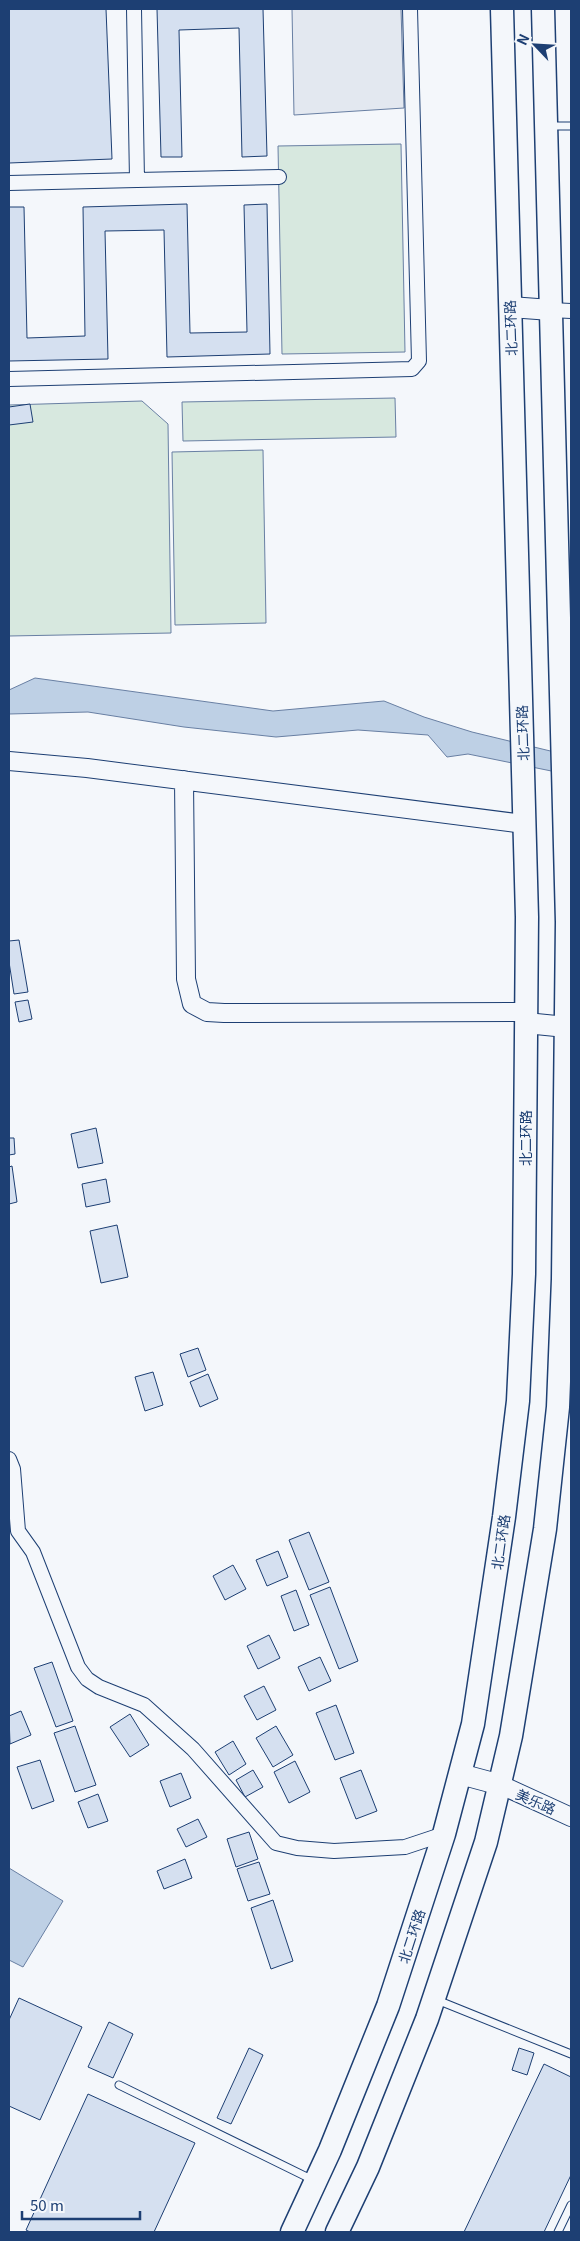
<svg xmlns="http://www.w3.org/2000/svg" width="580" height="2241" font-family="Georgia,'Noto Sans SC',serif">
<style>
.green{fill:#d7e8df;stroke:#687fa3}
.parking{fill:#e3e8f0;stroke:#687fa3}
.water{fill:#bed0e5;stroke:#687fa3}
.building{fill:#d5e0f0;stroke:#1d3f73}
.lines{fill:none;stroke-linecap:round;stroke-linejoin:round}
.service-casing{stroke:#1d3f73;stroke-width:9}
.minor-casing{stroke:#1d3f73;stroke-width:16}
.tertiary-casing{stroke:#1d3f73;stroke-width:20}
.secondary-casing{stroke:#1d3f73;stroke-width:22}
.primary-casing{stroke:#1d3f73;stroke-width:25}
.service{stroke:#f4f7fb;stroke-width:7}
.minor{stroke:#f4f7fb;stroke-width:14}
.tertiary{stroke:#f4f7fb;stroke-width:18}
.secondary{stroke:#f4f7fb;stroke-width:20}
.primary{stroke:#f4f7fb;stroke-width:22}
.labels{text-anchor:middle;dominant-baseline:central;stroke-width:4;stroke-linejoin:round;paint-order:stroke}
.street-label{font-size:14px;fill:#1d3f73;stroke:#f4f7fb}
</style>
<rect width="100%" height="100%" fill="#f4f7fb"/>
<path class="green" d="M 401,144 L 405,352 L 282,354 L 278,146 Z
M 395,398 L 396,437 L 183,441 L 182,402 Z
M 142,401 L 168,424 L 171,633 L 9,636 L 9,405 Z
M 263,450 L 266,623 L 175,625 L 172,452 Z"/>
<path class="parking" d="M 292,9 L 401,9 L 404,108 L 294,115 Z"/>
<path class="water" d="M 35,678 L 273,711 L 384,701 L 424,717 L 472,732 L 571,756 L 571,775 L 468,754 L 447,757 L 428,735 L 358,730 L 276,737 L 184,727 L 88,712 L 9,714 L 9,690 Z
M 9,1868 L 63,1901 L 23,1967 L 9,1960 Z"/>
<path class="building" d="M 9,9 L 106,9 L 112,159 L 9,163 Z
M 157,9 L 263,9 L 267,156 L 242,157 L 239,28 L 179,30 L 182,157 L 161,157 Z
M 187,204 L 190,333 L 247,332 L 244,205 L 267,204 L 270,354 L 167,357 L 164,230 L 105,231 L 108,359 L 9,361 L 9,207 L 24,207 L 27,338 L 85,336 L 83,207 Z
M 30,404 L 33,422 L 9,425 L 9,407 Z
M 19,940 L 28,992 L 14,994 L 9,962 L 9,941 Z
M 28,1000 L 32,1019 L 19,1022 L 15,1002 Z
M 96,1128 L 103,1163 L 78,1168 L 71,1134 Z
M 9,1138 L 14,1138 L 15,1154 L 9,1155 Z
M 12,1166 L 17,1202 L 9,1204 L 9,1167 Z
M 106,1179 L 110,1202 L 86,1207 L 82,1184 Z
M 117,1225 L 128,1277 L 101,1283 L 90,1231 Z
M 198,1348 L 206,1370 L 188,1377 L 180,1354 Z
M 153,1372 L 163,1405 L 145,1411 L 135,1377 Z
M 208,1374 L 218,1399 L 200,1407 L 190,1382 Z
M 309,1532 L 329,1582 L 309,1590 L 289,1540 Z
M 278,1551 L 288,1577 L 267,1586 L 256,1560 Z
M 233,1565 L 246,1589 L 225,1600 L 213,1576 Z
M 330,1587 L 358,1661 L 339,1669 L 310,1595 Z
M 296,1590 L 309,1625 L 294,1631 L 281,1596 Z
M 269,1635 L 280,1658 L 258,1669 L 247,1646 Z
M 320,1657 L 331,1681 L 309,1691 L 298,1667 Z
M 52,1662 L 73,1721 L 56,1727 L 34,1668 Z
M 264,1686 L 276,1710 L 257,1720 L 244,1696 Z
M 336,1705 L 354,1753 L 335,1760 L 316,1713 Z
M 21,1711 L 31,1735 L 10,1744 L 9,1716 Z
M 130,1714 L 149,1745 L 130,1757 L 110,1727 Z
M 75,1726 L 96,1785 L 75,1792 L 54,1733 Z
M 276,1726 L 293,1755 L 273,1767 L 256,1738 Z
M 233,1741 L 246,1764 L 229,1775 L 215,1752 Z
M 40,1760 L 54,1801 L 32,1809 L 17,1767 Z
M 295,1761 L 310,1792 L 289,1803 L 274,1772 Z
M 253,1770 L 263,1787 L 245,1797 L 236,1780 Z
M 361,1770 L 377,1811 L 356,1819 L 340,1778 Z
M 181,1773 L 191,1798 L 170,1807 L 160,1781 Z
M 98,1794 L 108,1821 L 88,1828 L 78,1802 Z
M 198,1819 L 207,1837 L 186,1847 L 177,1829 Z
M 249,1832 L 258,1859 L 236,1867 L 227,1839 Z
M 185,1859 L 192,1878 L 164,1889 L 157,1871 Z
M 259,1862 L 270,1894 L 248,1901 L 237,1869 Z
M 273,1900 L 293,1961 L 271,1969 L 251,1908 Z
M 19,1998 L 82,2027 L 40,2120 L 9,2106 L 9,2020 Z
M 109,2022 L 133,2034 L 113,2078 L 88,2067 Z
M 249,2048 L 263,2055 L 231,2124 L 217,2118 Z
M 519,2048 L 534,2053 L 527,2075 L 512,2070 Z
M 544,2064 L 571,2077 L 571,2175 L 544,2232 L 464,2232 Z
M 88,2094 L 195,2143 L 154,2232 L 30,2232 L 26,2230 Z"/>
<g class="lines">
<g class="service-casing">
<path id="service" d="M 549,126 L 571,126
M 437,2000 L 571,2054
M 119,2085 L 313,2180
M 558,2232 L 571,2205"/>
</g>
<g class="minor-casing">
<path id="minor" d="M 134,9 L 137,180 L 279,177
M 9,183 L 137,180
M 551,310 L 571,311
M 9,379 L 412,369 L 419,361 L 410,9
M 9,1459 L 13,1469 L 18,1531 L 33,1552 L 78,1667 L 87,1679 L 99,1687 L 144,1705 L 193,1749 L 276,1843 L 297,1848 L 334,1851 L 405,1847 L 444,1834"/>
</g>
<g class="tertiary-casing">
<path id="tertiary" d="M 9,761 L 87,768 L 524,824
M 184,780 L 186,979 L 192,1004 L 207,1012 L 224,1013 L 526,1012
M 501,1785 L 571,1817"/>
</g>
<g class="secondary-casing">
<path id="secondary" d="M 510,307 L 551,310
M 526,1023 L 566,1027
M 460,1774 L 501,1785"/>
</g>
<g class="primary-casing">
<path id="primary" d="M 292,2232 L 330,2150 L 388,2006 L 444,1834 L 473,1724 L 504,1517 L 518,1401 L 524,1274 L 527,917 L 502,9
M 337,2232 L 368,2167 L 427,2019 L 486,1842 L 511,1736 L 545,1529 L 558,1407 L 563,1279 L 567,922 L 543,9"/>
</g>
<use href="#service" class="service"/>
<use href="#minor" class="minor"/>
<use href="#tertiary" class="tertiary"/>
<use href="#secondary" class="secondary"/>
<use href="#primary" class="primary"/>
</g>
<g class="labels">
<g class="street-label">
<text transform="translate(510 328) rotate(-92)">北二环路</text>
<text transform="translate(522 733) rotate(-92)">北二环路</text>
<text transform="translate(525 1138) rotate(-90)">北二环路</text>
<text transform="translate(500 1542) rotate(-82)">北二环路</text>
<text transform="translate(536 1801) rotate(24)">美乐路</text>
<text transform="translate(411 1936) rotate(-72)">北二环路</text>
</g>
</g>
<rect width="580" height="2241" fill="none" stroke="#1d3f73" stroke-width="20"/>
<g transform="translate(535 45) rotate(295)" stroke="#f4f7fb" stroke-width="4" paint-order="stroke">
<path d="M0-4L9 19L0 12L-9 19Z" fill="#1d3f73"/>
<text y="-8" font-size="14" font-weight="bold" text-anchor="middle" fill="#1d3f73">N</text>
</g>
<path d="M22 2211v8h118v-8" fill="none" stroke="#1d3f73" stroke-width="2.5"/>
<text x="30" y="2211" font-size="15" fill="#1d3f73" stroke="#f4f7fb" stroke-width="4" paint-order="stroke">50 m</text>
</svg>
